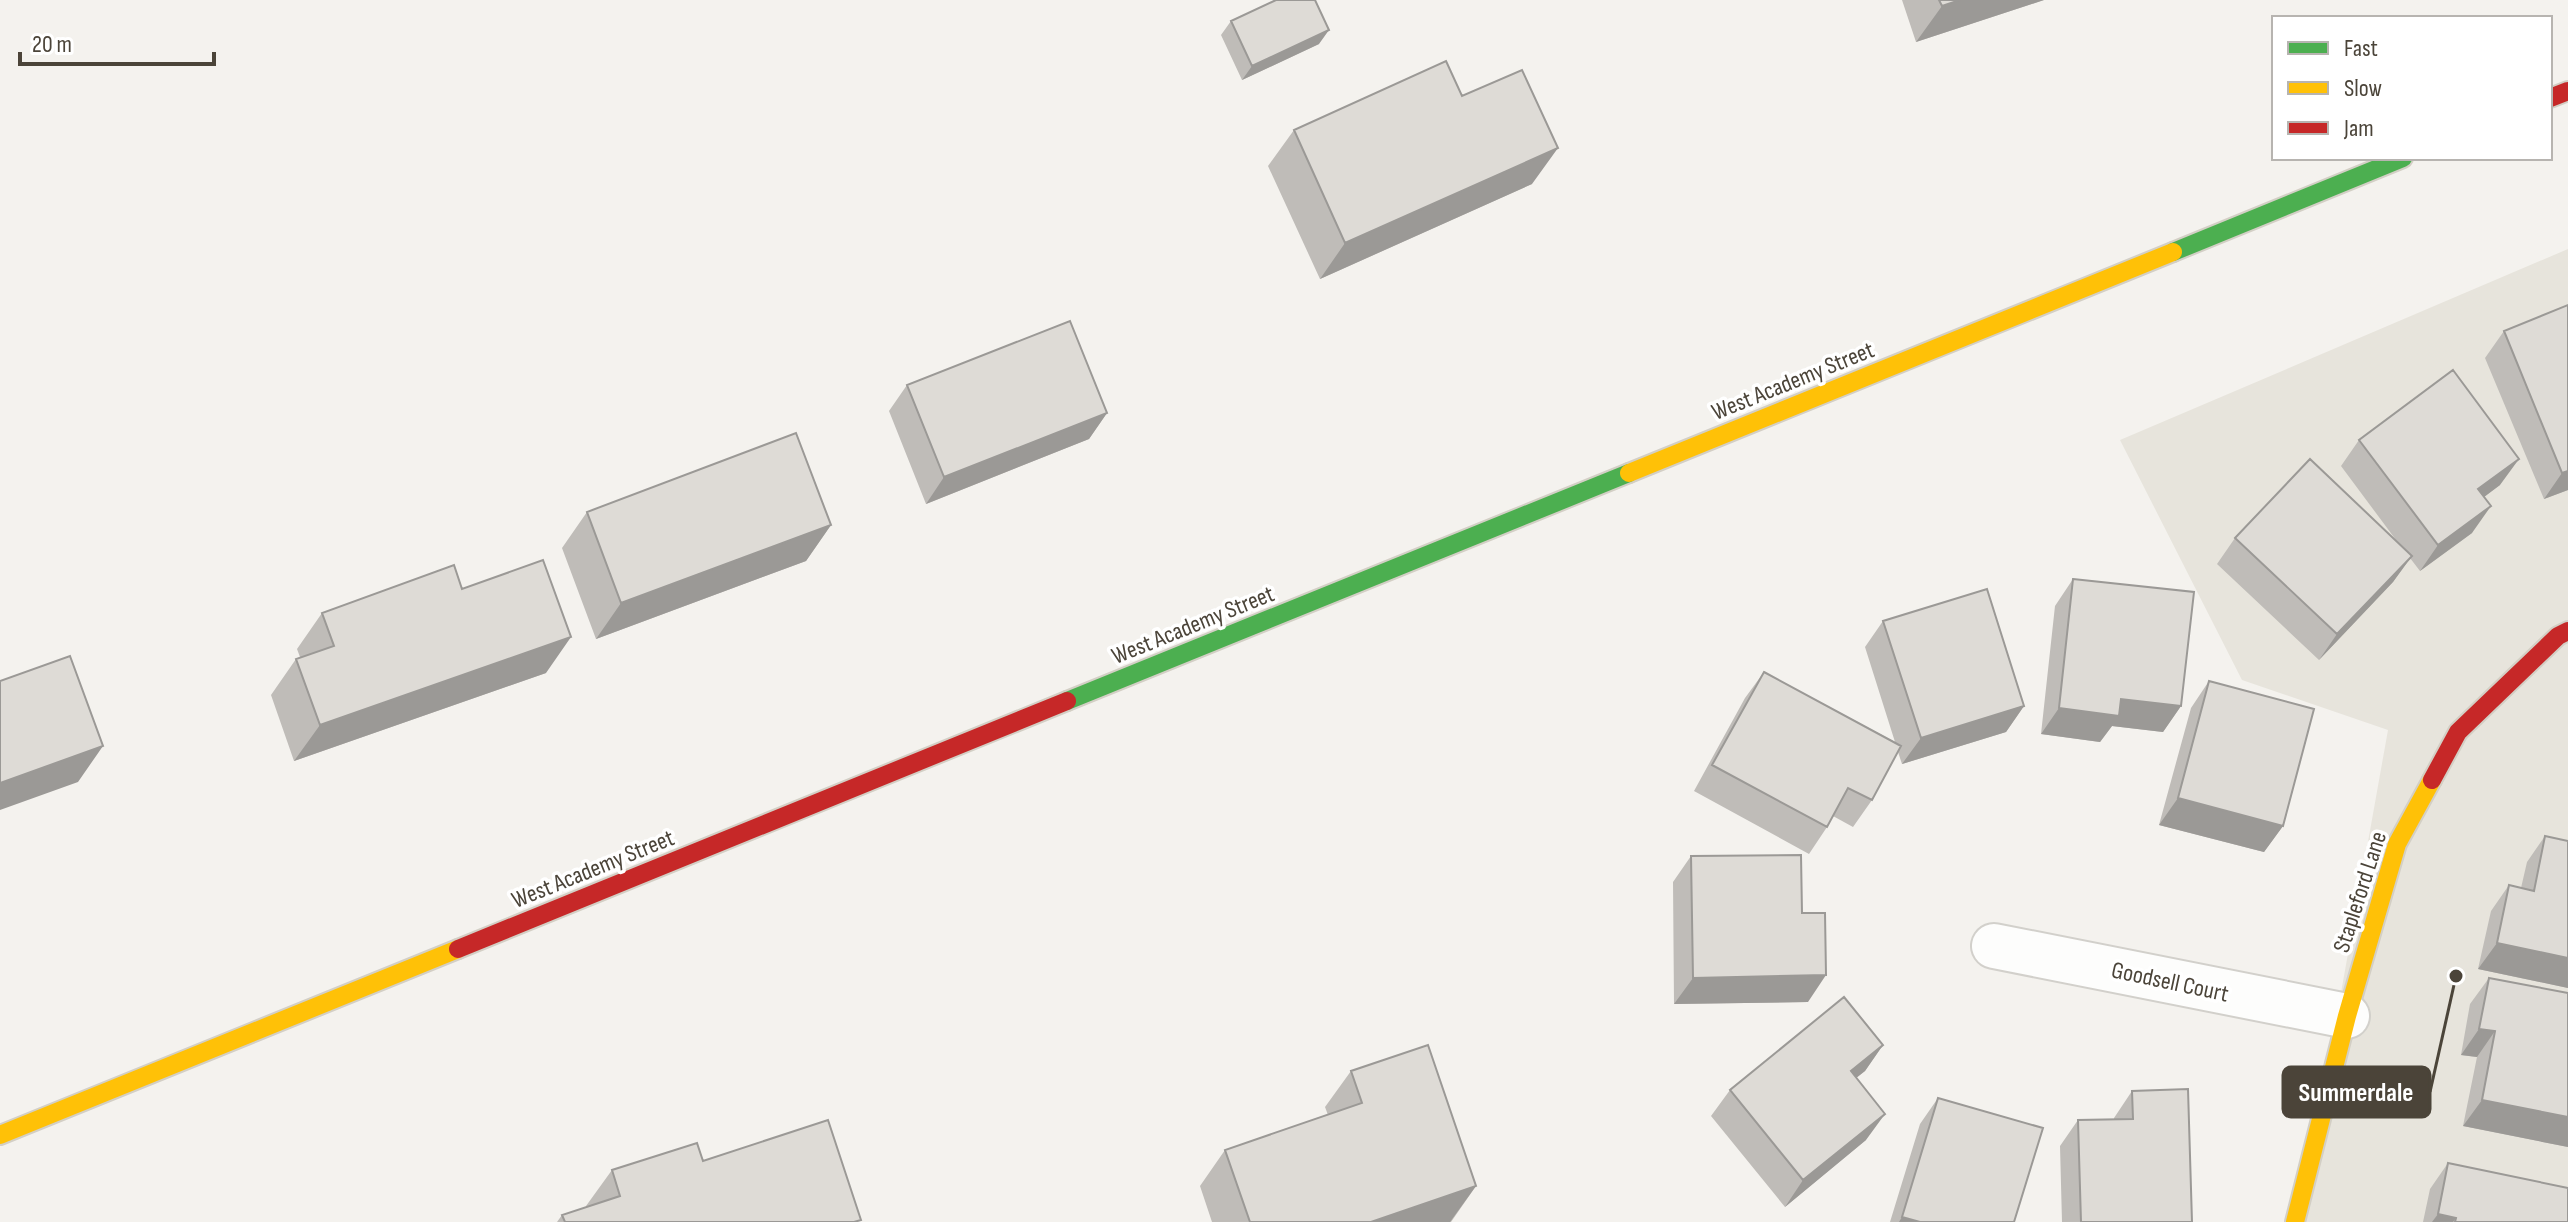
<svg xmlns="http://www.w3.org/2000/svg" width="2568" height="1222" font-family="'Sofia Sans Condensed',sans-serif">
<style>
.residential{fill:#e7e4dc}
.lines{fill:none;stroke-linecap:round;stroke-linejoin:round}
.street-casing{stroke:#d2d0cb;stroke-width:48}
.fast-casing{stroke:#d3cfc5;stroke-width:22}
.slow-casing{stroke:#d3cfc5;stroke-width:22}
.jam-casing{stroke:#d3cfc5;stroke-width:22}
.street{stroke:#fdfdfc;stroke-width:44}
.fast{stroke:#4caf50;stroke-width:18}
.slow{stroke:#ffc107;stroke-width:18}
.jam{stroke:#c62828;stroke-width:18}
.wall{fill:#bfbcb8}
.shaded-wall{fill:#9b9996}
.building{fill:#dedbd6;stroke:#9b9996;stroke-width:2}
.labels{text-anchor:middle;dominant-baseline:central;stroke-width:7;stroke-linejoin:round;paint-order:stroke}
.street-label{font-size:24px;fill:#4b4439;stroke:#fff}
.leader{fill:none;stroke:#4b4439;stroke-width:3}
.callout-dot{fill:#4b4439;stroke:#fff;stroke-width:3}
.callout{fill:#4b4439;stroke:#4b4439;stroke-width:3}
.callout-label{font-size:26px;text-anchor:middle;font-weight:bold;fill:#fff}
</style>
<rect width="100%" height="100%" fill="#f4f2ee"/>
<path class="residential" d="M 2568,249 L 2568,1222 L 2300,1222 L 2388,730 L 2242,680 L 2120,440 Z"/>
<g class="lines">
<g class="street-casing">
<path id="street" d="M 1994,946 L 2347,1016"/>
</g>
<g class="fast-casing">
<path id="fast" d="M 2173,252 L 2403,158
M 1067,701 L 1629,473"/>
</g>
<g class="slow-casing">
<path id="slow" d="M 1629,473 L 2173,252
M 0,1135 L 458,949
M 2295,1222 L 2347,1016 L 2397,844 L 2432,780"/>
</g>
<g class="jam-casing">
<path id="jam" d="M 2550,98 L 2568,91
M 2432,780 L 2458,732 L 2558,636 L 2568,631
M 458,949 L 1067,701"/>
</g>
<use href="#street" class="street"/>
<use href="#fast" class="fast"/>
<use href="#slow" class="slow"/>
<use href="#jam" class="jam"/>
</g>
<path class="wall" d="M 1902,0 L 2044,0 L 1916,42 Z
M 1231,21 L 1319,44 L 1242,80 L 1221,35 Z
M 1462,96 L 1532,184 L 1320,279 L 1268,166 L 1294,130 Z
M 2568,305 L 2568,490 L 2544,499 L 2485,358 L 2504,331 Z
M 907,385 L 1107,413 L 1089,439 L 926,504 L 889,411 Z
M 2359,440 L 2500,485 L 2484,497 L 2472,533 L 2420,571 L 2410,558 L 2393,582 L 2319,660 L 2217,564 L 2235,538 L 2399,544 L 2341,466 Z
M 587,512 L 831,525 L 806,561 L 596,639 L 562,548 Z
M 2073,579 L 2181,706 L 2163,732 L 2112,726 L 2100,742 L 2041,734 L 2055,606 Z
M 462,589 L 546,673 L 294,761 L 271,695 L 296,659 L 300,657 L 297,649 L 322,613 Z
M 1883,621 L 2024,706 L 2006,732 L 1902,764 L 1898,752 L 1872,800 L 1853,827 L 1833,816 L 1827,827 L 1809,854 L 1694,791 L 1745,698 L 1764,672 L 1895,742 L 1865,647 Z
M 2209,681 L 2283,826 L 2264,852 L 2159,825 L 2191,708 Z
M 2545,836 L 2568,988 L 2478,969 L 2491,911 L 2509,885 L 2521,888 L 2527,862 Z
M 1691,856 L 1802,913 L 1808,1002 L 1674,1004 L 1673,882 Z
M 2489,978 L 2568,993 L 2568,1147 L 2463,1126 L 2477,1057 L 2461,1055 L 2470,1004 Z
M 1883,1045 L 1865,1071 L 1856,1078 L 1866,1140 L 1785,1207 L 1711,1116 L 1730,1090 Z
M 1351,1071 L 1476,1186 L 1451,1222 L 1212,1222 L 1200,1186 L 1225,1150 L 1328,1115 L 1325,1107 Z
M 2132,1091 L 2192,1222 L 2062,1222 L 2060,1146 L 2078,1120 L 2114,1120 L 2114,1118 Z
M 1938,1098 L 2014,1222 L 1890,1222 L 1920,1124 Z
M 703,1161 L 859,1222 L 557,1222 L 562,1215 L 587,1207 L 586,1206 L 612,1170 Z
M 2448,1163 L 2568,1222 L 2423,1222 L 2430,1189 Z"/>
<path class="shaded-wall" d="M 1960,0 L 2044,0 L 1916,42 L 1942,6 Z
M 1329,30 L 1319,44 L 1242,80 L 1252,66 Z
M 1558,148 L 1532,184 L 1320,279 L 1345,243 Z
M 1107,413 L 1089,439 L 926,504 L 944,477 Z
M 2519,459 L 2500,485 L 2460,515 L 2478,489 Z
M 2568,471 L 2568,490 L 2544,499 L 2562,473 Z
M 2491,506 L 2472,533 L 2420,571 L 2438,545 Z
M 831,525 L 806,561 L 596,639 L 621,603 Z
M 2412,556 L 2393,582 L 2319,660 L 2337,634 Z
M 571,637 L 546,673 L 294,761 L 320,725 Z
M 2121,699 L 2181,706 L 2163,732 L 2112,726 L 2100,742 L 2041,734 L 2059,708 Z
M 2024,706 L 2006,732 L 1902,764 L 1921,738 Z
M 103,746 L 78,782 L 0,810 L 0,783 Z
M 2178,798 L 2283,826 L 2264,852 L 2159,825 Z
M 2497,943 L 2568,958 L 2568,988 L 2478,969 Z
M 1826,975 L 1808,1002 L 1674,1004 L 1693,978 Z
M 2479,1029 L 2495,1031 L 2477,1057 L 2461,1055 Z
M 1883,1045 L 1865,1071 L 1832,1097 L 1851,1071 Z
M 2482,1100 L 2568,1117 L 2568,1147 L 2463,1126 Z
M 1885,1114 L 1866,1140 L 1785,1207 L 1803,1180 Z
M 1476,1186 L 1450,1222 L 1371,1222 Z
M 2438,1214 L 2456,1218 L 2453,1222 L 2432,1222 Z
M 1902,1217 L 1920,1222 L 1899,1222 Z"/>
<path class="building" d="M 1276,0 L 1315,0 L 1329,30 L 1252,66 L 1231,21 Z
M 1939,0 L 1960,0 L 1942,6 Z
M 1446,61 L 1462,96 L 1522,70 L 1558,148 L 1345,243 L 1294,130 Z
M 2568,305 L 2568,471 L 2562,473 L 2504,331 Z
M 1070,321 L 1107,413 L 944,477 L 907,385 Z
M 2453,370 L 2519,459 L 2478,489 L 2491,506 L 2438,545 L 2359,440 Z
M 796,433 L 831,525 L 621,603 L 587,512 Z
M 2310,459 L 2412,556 L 2337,634 L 2235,538 Z
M 543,560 L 571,637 L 320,725 L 296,659 L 334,646 L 322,613 L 454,565 L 462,589 Z
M 2073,579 L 2194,592 L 2181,706 L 2121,699 L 2119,716 L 2059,708 Z
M 1987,589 L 2024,706 L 1921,738 L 1883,621 Z
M 70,656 L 103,746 L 0,783 L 0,681 Z
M 1764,672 L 1901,746 L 1872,800 L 1848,788 L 1827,827 L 1712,765 Z
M 2209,681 L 2314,709 L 2283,826 L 2178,798 Z
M 2545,836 L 2568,841 L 2568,958 L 2497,943 L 2509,885 L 2534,891 Z
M 1801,855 L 1802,913 L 1825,913 L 1826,975 L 1693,978 L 1691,856 Z
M 2489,978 L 2568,993 L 2568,1117 L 2482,1100 L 2495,1031 L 2479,1029 Z
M 1844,997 L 1883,1045 L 1851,1071 L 1885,1114 L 1803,1180 L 1730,1090 Z
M 1428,1045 L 1476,1186 L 1371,1222 L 1250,1222 L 1225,1150 L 1362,1103 L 1351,1071 Z
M 2188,1089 L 2192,1222 L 2081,1222 L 2078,1120 L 2133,1119 L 2132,1091 Z
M 1938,1098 L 2043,1128 L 2014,1222 L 1920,1222 L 1902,1217 Z
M 828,1120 L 861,1220 L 854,1222 L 565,1222 L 562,1215 L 620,1196 L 612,1170 L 697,1143 L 703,1161 Z
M 2448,1163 L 2568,1188 L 2568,1222 L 2455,1222 L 2456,1218 L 2438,1214 Z"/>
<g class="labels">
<g class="street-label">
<text transform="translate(1793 381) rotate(-22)">West Academy Street</text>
<text transform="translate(1193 625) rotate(-22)">West Academy Street</text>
<text transform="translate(593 869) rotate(-22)">West Academy Street</text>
<text transform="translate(2360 892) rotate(-72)">Stapleford Lane</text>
<text transform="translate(2170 982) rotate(12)">Goodsell Court</text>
</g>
</g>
<path class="leader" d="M2456 976L2430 1092"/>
<circle class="callout-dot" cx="2456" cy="976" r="8"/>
<rect class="callout" x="2283" y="1067" width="147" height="50" rx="8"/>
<g class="callout-label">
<text x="2356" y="1101">Summerdale</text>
</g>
<rect x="2272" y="16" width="280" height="144" fill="#ffffff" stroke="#b7b4b0" stroke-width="2"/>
<rect x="2288" y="42" width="40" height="12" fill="#4caf50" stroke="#b7b4b0" stroke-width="2"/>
<text x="2344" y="56" font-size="24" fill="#4b4439">Fast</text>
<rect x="2288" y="82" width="40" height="12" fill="#ffc107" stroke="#b7b4b0" stroke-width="2"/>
<text x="2344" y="96" font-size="24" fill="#4b4439">Slow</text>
<rect x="2288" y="122" width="40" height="12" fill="#c62828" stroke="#b7b4b0" stroke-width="2"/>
<text x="2344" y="136" font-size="24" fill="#4b4439">Jam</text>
<path d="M20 52v12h194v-12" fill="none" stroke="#4b4439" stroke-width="4"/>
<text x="32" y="52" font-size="24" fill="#4b4439" stroke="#ffffff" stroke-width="6" paint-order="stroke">20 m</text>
</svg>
